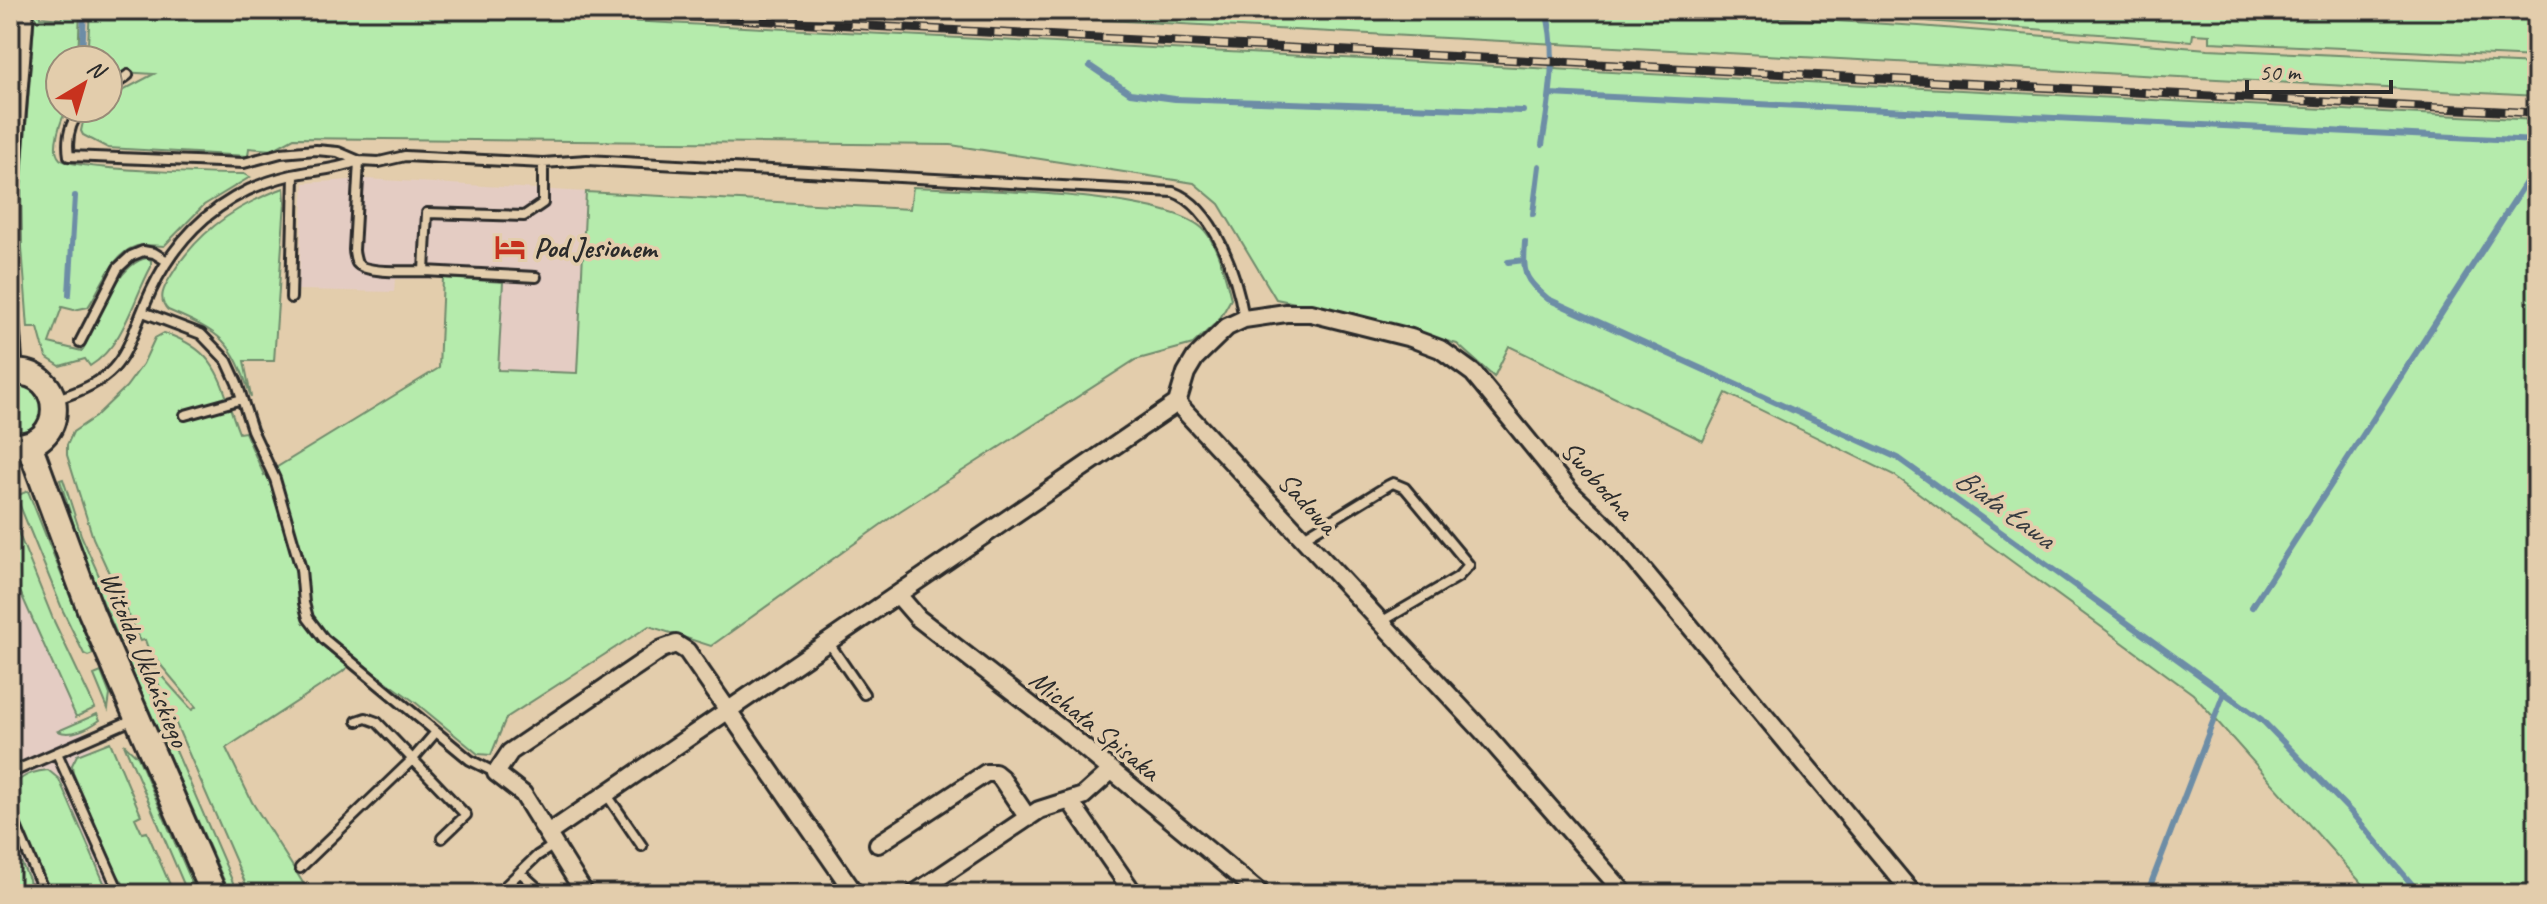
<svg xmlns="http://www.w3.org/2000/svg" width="2547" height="904" font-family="Caveat,sans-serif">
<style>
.built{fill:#e4ccc3}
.green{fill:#b5ebac;stroke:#708b6c;stroke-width:2}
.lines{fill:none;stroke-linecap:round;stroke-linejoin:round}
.stream{stroke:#6d8da6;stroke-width:6}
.lane-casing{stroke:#2b2b2b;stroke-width:14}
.street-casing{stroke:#2b2b2b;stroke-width:22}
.secondary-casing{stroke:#2b2b2b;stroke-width:30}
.lane{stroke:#e3cdac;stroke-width:8}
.street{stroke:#e3cdac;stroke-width:16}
.secondary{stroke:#e3cdac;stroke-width:24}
.rail-casing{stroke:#2b2b2b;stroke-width:9}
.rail{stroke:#e3cdac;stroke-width:6;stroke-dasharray:18;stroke-linecap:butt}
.labels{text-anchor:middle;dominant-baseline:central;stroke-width:7;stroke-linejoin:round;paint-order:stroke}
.poi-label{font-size:28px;font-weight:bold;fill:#2b2b2b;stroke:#e3cdac;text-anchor:start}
.street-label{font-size:28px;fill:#2b2b2b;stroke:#e3cdac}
.water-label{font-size:30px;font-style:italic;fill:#363b40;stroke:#e3cdac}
</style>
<rect width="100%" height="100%" fill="#e3cdac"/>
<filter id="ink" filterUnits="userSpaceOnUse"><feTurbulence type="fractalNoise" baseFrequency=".0125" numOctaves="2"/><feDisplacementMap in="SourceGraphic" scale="16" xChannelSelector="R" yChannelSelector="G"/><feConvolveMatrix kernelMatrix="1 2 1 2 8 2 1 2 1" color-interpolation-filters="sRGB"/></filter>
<g filter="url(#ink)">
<path class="built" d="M 366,179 L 586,192 L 577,373 L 498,370 L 502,282 L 443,278 L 395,279 L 394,292 L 298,290 L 304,183 Z
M 10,570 L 76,717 L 158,894 L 20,894 L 10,872 Z"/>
<path class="green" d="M 65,10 L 80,10 L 78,60 L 60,60 L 60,108 L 68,108 C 61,118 50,150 60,159 C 73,170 216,174 244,174 L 250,177 L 204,205 L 164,246 C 155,246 146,244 137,246 C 111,254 102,287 88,307 L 74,310 L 62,307 L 49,343 L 82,351 C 96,325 116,263 147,258 L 151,260 L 151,267 C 133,300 124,345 90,366 L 85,359 L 60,366 L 46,357 L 38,328 L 28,328 L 22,247 L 21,190 L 35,13 L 39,13 L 40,17 L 62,19 Z
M 90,10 L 419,10 L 2537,120 L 2537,894 L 2371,894 L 2193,694 L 1894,475 L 1726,393 L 1703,441 L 1509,346 L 1494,377 L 1457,344 L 1349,314 L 1276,299 L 1219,204 L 1194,183 L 951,145 L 294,138 L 272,150 L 249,148 L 248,156 L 108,148 L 83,135 L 81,131 C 84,113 90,108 108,108 L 108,98 L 154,74 L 122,72 L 108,84 L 108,60 L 87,60 Z
M 920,10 L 1655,10 L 1919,26 L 2208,49 L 2537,64 L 2537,96 Z
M 1779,10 L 2537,10 L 2537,57 L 2210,42 L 2210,35 L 2193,34 L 2192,41 Z
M 913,187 C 969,190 1172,192 1205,231 C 1217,244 1227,282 1231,299 L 1219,320 L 1193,344 L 1135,360 L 900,511 L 711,646 L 649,626 L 506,718 L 491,755 L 478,754 L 415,702 L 356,660 L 342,672 L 226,748 L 252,802 L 310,894 L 250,894 L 149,662 L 192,710 L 196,707 L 149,651 L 145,640 L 140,641 L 93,538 L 67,455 L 67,445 L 73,432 L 95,417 L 126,387 L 143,364 L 155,338 L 164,333 C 221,351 220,384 239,433 L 245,432 L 264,475 L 439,368 L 443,278 L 503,282 L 498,370 L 577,373 L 586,192 L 910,209 Z
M 284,188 L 285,201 L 274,361 L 244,361 L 251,397 C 232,340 222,333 168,310 C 157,299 164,287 171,276 C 197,232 236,205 284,188 Z
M 17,384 L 33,390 L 42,408 C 39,426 27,435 10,431 L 10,386 Z
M 63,479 L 81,535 L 125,635 L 125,639 L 120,642 L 84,558 L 60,480 Z
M 28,491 L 93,654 L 88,656 L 84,654 L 63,611 L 16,496 Z
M 10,512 L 53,619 L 95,708 L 76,717 L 10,569 Z
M 135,656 L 238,894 L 230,894 L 127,660 Z
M 101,672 L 110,695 L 108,709 L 94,675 Z
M 97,714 L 100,720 C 89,728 71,737 58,731 Z
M 110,742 L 141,815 L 135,818 L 142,833 L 147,832 L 174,894 L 130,894 L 117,874 L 73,773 L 72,765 L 77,755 Z
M 124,744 L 138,757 L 197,894 L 188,894 Z
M 48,770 L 59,779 L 109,894 L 52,894 L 10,803 C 10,780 26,772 48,770 Z
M 10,839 L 29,879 L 31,894 L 10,894 Z"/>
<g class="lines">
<path class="stream" d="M 82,60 L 84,10
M 1090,66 L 1130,93 L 1175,99 L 1523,111
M 1550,94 L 2537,141
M 1542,145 C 1549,101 1558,54 1546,11
M 1533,214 L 1539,166
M 1525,242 C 1523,274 1523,278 1548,299 L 1898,458 L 2262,720 L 2351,812 L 2420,894
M 1508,262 L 1524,260
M 69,294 L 75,196
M 2252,607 L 2536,167
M 2147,894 L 2224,693"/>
<g class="lane-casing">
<path id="lane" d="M 108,90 L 128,75
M 82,108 C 70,122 66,138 69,156 L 244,163 L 281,153 L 316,150 L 338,152 L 359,161 L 379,162 L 405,156 L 543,163 L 587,160 L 1173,192 C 1215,207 1237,277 1244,318
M 359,161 L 354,250 C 354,253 356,262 357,263 C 365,274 411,271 424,271 L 427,213 L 524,216 L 543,203 L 543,163
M 424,271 L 536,277
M 291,298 L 294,175
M 143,312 L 201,334 L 227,361 L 237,383 L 252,430 L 275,479 L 301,569 L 304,603 L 308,618 L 324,639 L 470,760 L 496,773
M 80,342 L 118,268 L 131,256 L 143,251 L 154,253 L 167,261
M 56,399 C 129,377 123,352 151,291 C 164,263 182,238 205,218 C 230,197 261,182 292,175 C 315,170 336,170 358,161
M 185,415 L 242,399
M 1304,537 L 1389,485 L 1393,483 L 1405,488 L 1469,565 L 1458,577 L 1381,622
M 829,643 L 864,694
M 357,721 L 366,718 L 377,722 L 466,815 L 442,838
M 57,753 L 120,894
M 10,773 L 134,719
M 607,795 L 642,846
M 10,812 L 45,894
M 300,868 L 413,759 L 436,732
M 520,872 L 544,894
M 497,894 L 537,856 L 554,845"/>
</g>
<g class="street-casing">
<path id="street" d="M 10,197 L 25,10
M 10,320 L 14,372
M 1177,403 L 1186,373 L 1195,358 L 1227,327 L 1244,319 L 1286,313 L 1311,313 L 1411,338 L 1440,349 L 1473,373 L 1571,493 L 1609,529 L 1913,894
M 1177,403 L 1488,737 L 1625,894
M 898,595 L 918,618 L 1064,731 L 1261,894
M 1070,801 L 1134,894
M 549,833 L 1177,403
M 878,844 L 986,773 L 995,773 L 1001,778 L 1028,818
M 585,894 L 523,794 L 496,773 L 510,752 L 662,649 L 676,644 L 687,651 L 855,894
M 914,894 L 1039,810 L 1083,796 L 1112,770"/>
</g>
<g class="secondary-casing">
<path id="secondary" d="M 10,373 C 69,366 68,453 10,445
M 29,444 L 91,612 L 214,894"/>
</g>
<use href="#lane" class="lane"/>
<use href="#street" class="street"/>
<use href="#secondary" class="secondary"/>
<g class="rail-casing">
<path id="rail" d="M 563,10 L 2537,113"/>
</g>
<use href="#rail" class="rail"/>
</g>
</g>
<defs>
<g id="hotel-bare" transform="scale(2.4)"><path d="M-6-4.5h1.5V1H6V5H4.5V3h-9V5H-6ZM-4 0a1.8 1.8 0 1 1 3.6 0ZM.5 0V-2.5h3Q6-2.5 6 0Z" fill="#c8321e" stroke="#e3cdac" stroke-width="2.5" paint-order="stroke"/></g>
</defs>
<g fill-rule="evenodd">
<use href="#hotel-bare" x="510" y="247"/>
</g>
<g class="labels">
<g class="poi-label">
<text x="534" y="247">Pod Jesionem</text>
</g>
<g class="street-label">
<text transform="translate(1598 480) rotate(48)">Swobodna</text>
<text transform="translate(1308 503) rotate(47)">Sadowa</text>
<text transform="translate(145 659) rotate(67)">Witolda Uklańskiego</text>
<text transform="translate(1095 725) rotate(39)">Michała Spisaka</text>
</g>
<g class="water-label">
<text transform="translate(2005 508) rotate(36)">Biała Ława</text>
</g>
</g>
<rect width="2547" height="904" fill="none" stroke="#e3cdac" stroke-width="40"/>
<rect x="20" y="20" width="2507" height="864" fill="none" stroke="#2b2b2b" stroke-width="3" filter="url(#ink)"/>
<g transform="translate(84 84) rotate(38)"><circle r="38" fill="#e3cdac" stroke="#998c78" stroke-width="2"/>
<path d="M0-6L14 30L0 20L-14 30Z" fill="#c8321e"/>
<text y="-12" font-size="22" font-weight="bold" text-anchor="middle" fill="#2b2b2b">N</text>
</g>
<path d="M2247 80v12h144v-12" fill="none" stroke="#2b2b2b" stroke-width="4"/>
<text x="2259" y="80" font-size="24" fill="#2b2b2b" stroke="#e3cdac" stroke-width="6" paint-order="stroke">50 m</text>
</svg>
